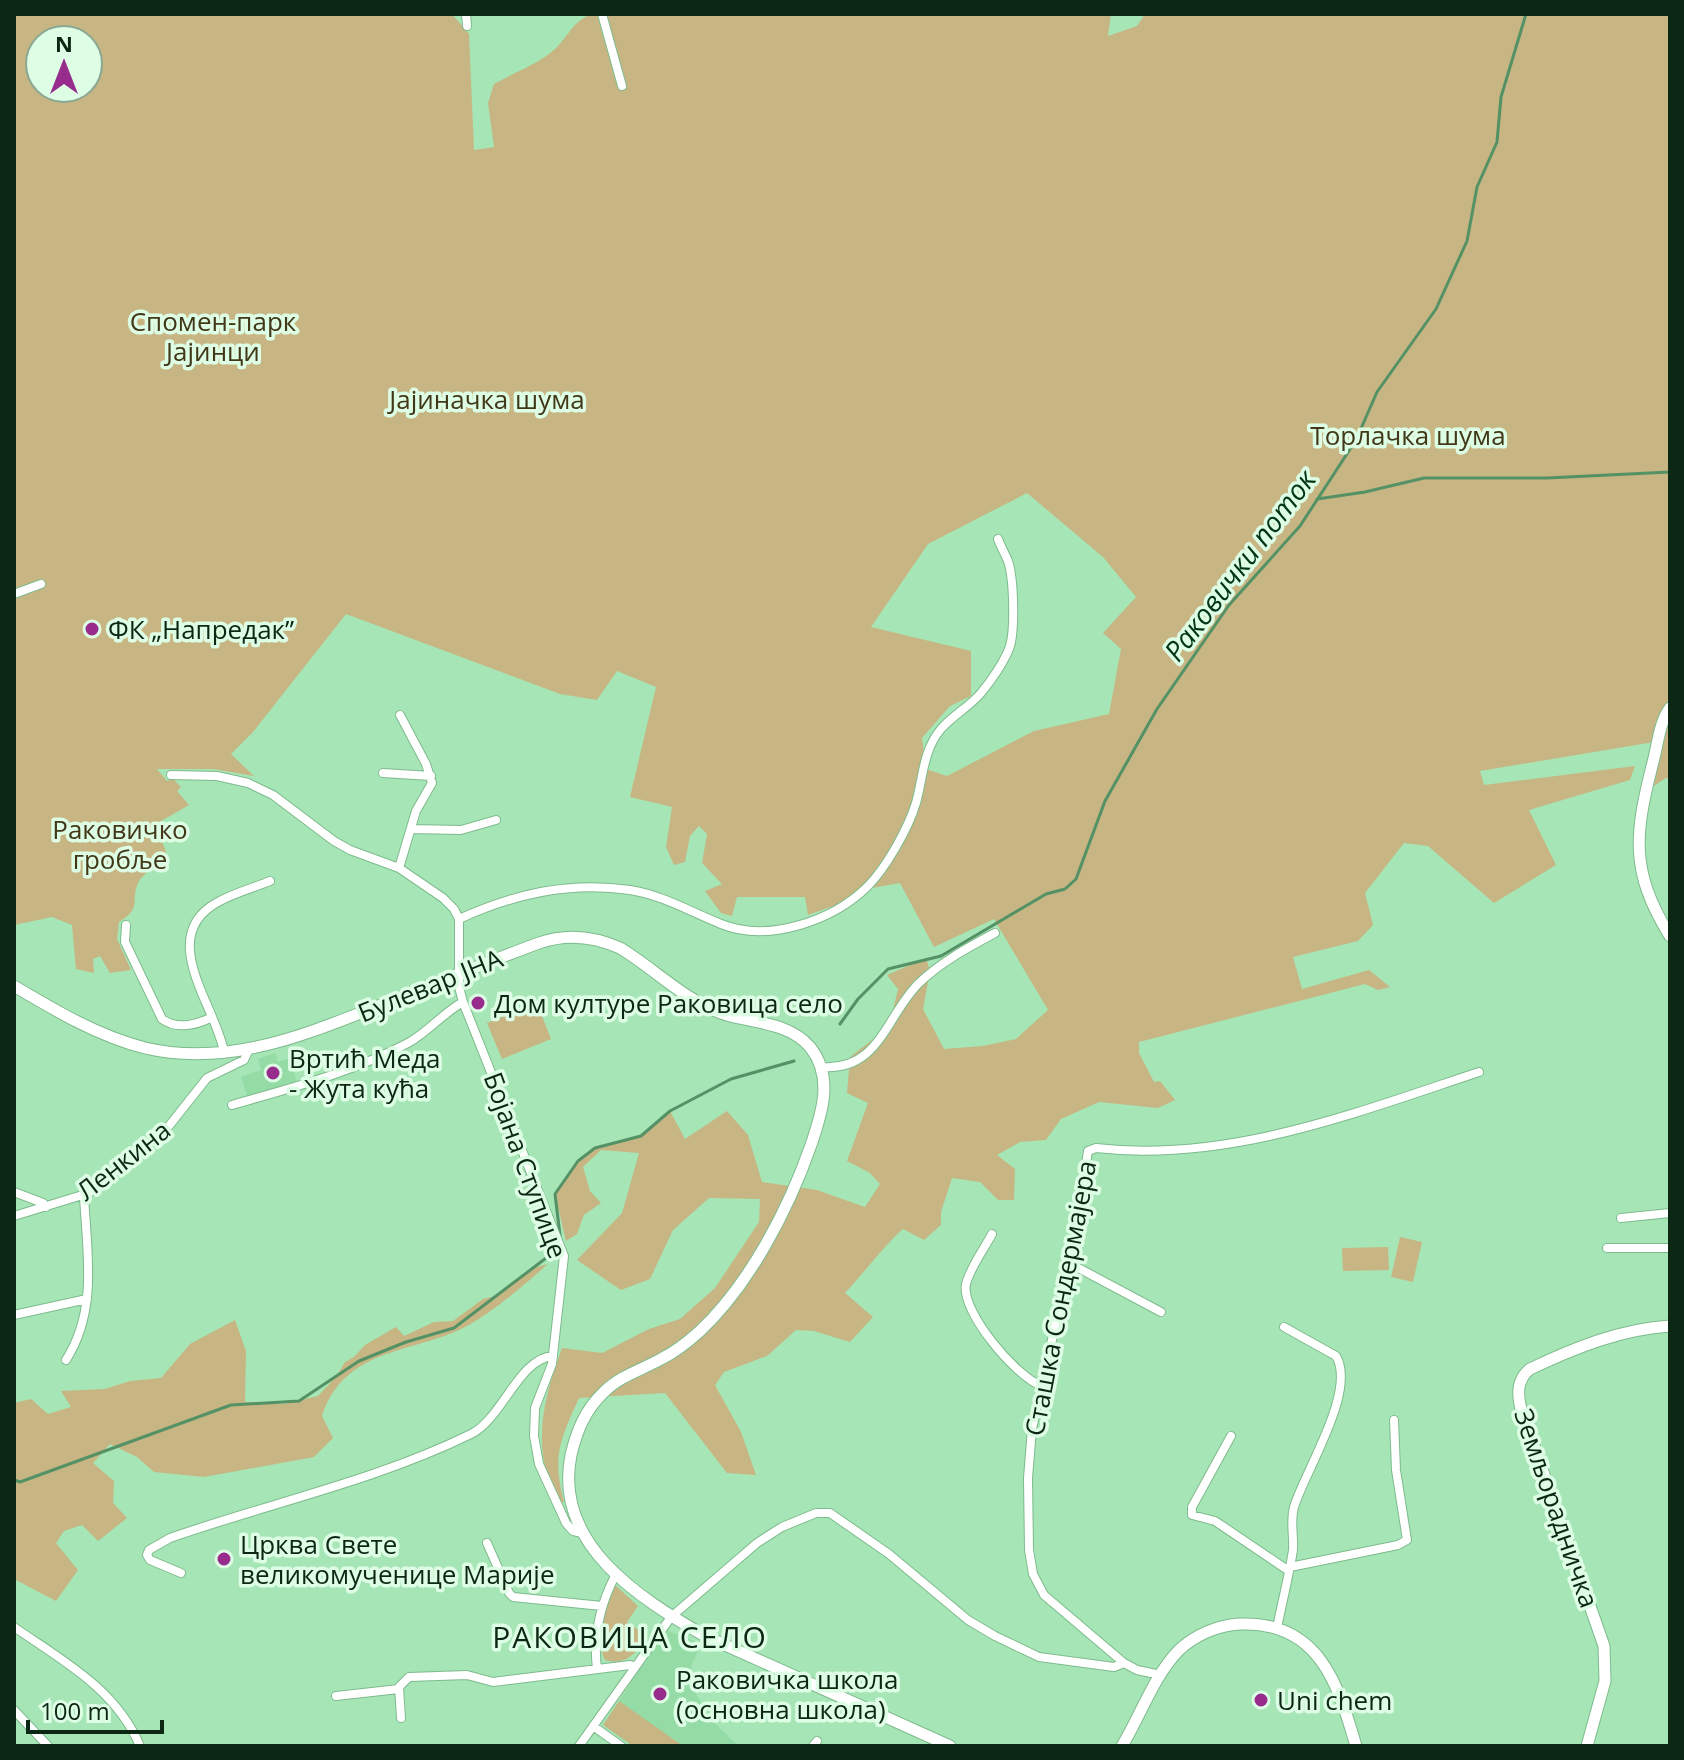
<svg xmlns="http://www.w3.org/2000/svg" width="1684" height="1760" font-family="'Open Sans',sans-serif">
<style>
.built{fill:#95dba6}
.green{fill:#c7b683;fill-rule:evenodd}
.lines{fill:none;stroke-linecap:round;stroke-linejoin:round}
.stream{stroke:#549165;stroke-width:3}
.street-casing{stroke:#7ebb8d;stroke-width:10}
.secondary-casing{stroke:#7ebb8d;stroke-width:13}
.street{stroke:#fff;stroke-width:8}
.secondary{stroke:#fff;stroke-width:11}
.poi-dot{fill:#972c8d;stroke:#defde5;stroke-width:3}
.labels{text-anchor:middle;dominant-baseline:central;stroke-width:7;stroke-linejoin:round;paint-order:stroke}
.park-label{font-size:26px;fill:#423819;stroke:#defde5}
.poi-label{font-size:26px;fill:#0d2715;stroke:#defde5;text-anchor:start}
.street-label{font-size:26px;fill:#0d2715;stroke:#defde5}
.water-label{font-size:28px;font-style:italic;fill:#023416;stroke:#defde5}
.quarter-label{font-size:30px;letter-spacing:2px;fill:#0d2715;stroke:#defde5}
</style>
<rect width="100%" height="100%" fill="#a6e5b5"/>
<path class="built" d="M 275,1053 L 278,1062 L 290,1058 L 297,1083 L 248,1098 L 241,1077 L 261,1070 L 258,1059 Z
M 666,1630 L 701,1644 L 690,1669 L 688,1677 L 691,1686 L 712,1720 L 738,1746 L 632,1746 L 603,1725 Z"/>
<path class="green" d="M 14,14 L 452,14 L 469,34 L 474,150 L 494,147 L 488,103 L 494,84 C 513,73 539,64 555,49 C 568,37 577,14 597,14 L 605,44 L 600,14 L 1111,14 L 1108,36 L 1137,26 L 1145,14 L 1670,14 L 1670,778 L 1666,778 L 1646,791 L 1660,741 L 1480,771 L 1484,785 L 1635,766 L 1630,780 L 1529,810 L 1556,865 L 1494,903 L 1428,846 L 1404,843 L 1365,893 L 1373,925 L 1358,941 L 1293,957 L 1302,989 L 1369,970 L 1390,987 L 1378,990 L 1365,984 L 1139,1042 L 1139,1053 L 1154,1082 L 1160,1081 L 1175,1100 L 1158,1108 L 1099,1102 L 1061,1119 L 1046,1140 L 1020,1142 L 997,1155 L 1015,1169 L 1014,1200 L 998,1200 L 980,1182 L 952,1178 L 941,1212 L 941,1225 L 924,1240 L 903,1229 C 881,1249 865,1272 845,1293 L 873,1317 L 850,1342 L 814,1331 L 796,1330 L 767,1356 L 724,1372 L 715,1385 L 741,1432 L 756,1475 L 727,1473 L 665,1393 L 579,1398 C 560,1440 552,1456 564,1502 L 560,1503 C 556,1493 550,1483 547,1473 C 534,1432 548,1386 562,1348 L 602,1353 L 649,1329 L 680,1319 L 715,1288 L 759,1222 L 760,1199 L 709,1198 L 673,1230 L 650,1279 L 621,1290 L 577,1260 L 622,1213 L 639,1153 L 601,1150 L 583,1167 L 590,1191 L 601,1203 L 584,1215 L 577,1234 L 566,1241 L 555,1194 L 578,1161 L 595,1148 L 641,1136 L 670,1111 L 685,1139 L 727,1111 L 748,1135 L 762,1182 L 817,1190 L 865,1207 L 880,1184 L 870,1173 L 847,1161 L 868,1103 L 847,1093 L 850,1057 L 889,1027 L 898,989 L 887,975 L 926,958 L 930,971 L 923,1009 L 944,1049 L 983,1046 L 1016,1039 L 1048,1010 L 994,919 L 934,947 L 900,883 L 860,890 L 842,903 L 808,915 L 805,897 L 737,897 L 732,916 L 721,913 L 705,891 L 722,884 L 702,863 L 707,834 L 699,826 L 690,836 L 685,862 L 674,865 L 666,847 L 672,807 L 630,797 L 656,687 L 617,671 L 597,700 L 560,694 L 346,614 L 253,732 L 231,754 L 254,776 L 213,769 L 157,769 L 167,781 L 173,779 L 181,787 L 177,791 L 189,805 L 156,824 L 168,858 C 158,866 144,871 138,883 C 130,902 143,907 119,922 L 117,939 L 131,970 L 110,973 L 100,956 L 93,959 L 94,973 L 76,969 L 72,925 L 52,917 L 14,925 ZM 40,40 L 88,40 L 88,88 L 40,88 ZM 1027,493 L 1103,557 L 1136,597 L 1103,633 L 1121,649 L 1109,714 L 1034,731 L 947,776 L 926,769 L 922,738 L 950,706 L 971,696 L 971,651 L 871,627 L 928,544 Z
M 537,1003 L 551,1039 L 502,1059 L 487,1023 Z
M 1400,1237 L 1422,1242 L 1413,1282 L 1391,1277 Z
M 1388,1247 L 1389,1270 L 1343,1271 L 1342,1248 Z
M 548,1264 C 524,1285 497,1309 469,1325 C 417,1354 345,1345 322,1416 L 333,1438 L 314,1457 L 204,1477 L 154,1472 L 137,1457 L 110,1444 L 93,1463 L 114,1481 L 113,1503 L 127,1518 L 98,1541 L 82,1525 L 64,1531 L 56,1543 L 78,1570 L 56,1601 L 14,1579 L 14,1403 L 31,1399 L 48,1414 L 71,1407 L 61,1391 L 105,1389 L 130,1381 L 161,1378 L 190,1344 L 235,1320 L 246,1351 L 245,1402 L 284,1404 L 318,1396 L 336,1377 L 345,1362 L 354,1357 L 365,1345 L 396,1327 L 404,1336 L 434,1322 L 453,1321 L 483,1299 L 500,1295 L 530,1269 Z
M 615,1585 L 638,1606 L 627,1622 L 648,1637 C 635,1653 627,1666 605,1660 C 593,1636 605,1608 615,1585 Z
M 619,1701 L 683,1746 L 633,1746 L 603,1725 Z"/>
<g class="lines">
<path class="stream" d="M 1317,499 L 1365,492 L 1424,478 L 1547,478 L 1670,472
M 840,1024 L 858,999 L 888,969 L 941,956 L 1046,894 L 1065,889 L 1076,879 L 1105,801 L 1157,709 L 1229,605 L 1300,526 L 1356,440 L 1377,392 L 1436,309 L 1467,241 L 1477,187 L 1497,142 L 1501,97 L 1526,14
M 560,1235 L 555,1194 L 578,1161 L 595,1148 L 641,1136 L 670,1111 L 731,1079 L 794,1061
M 14,1480 L 20,1482 L 231,1405 L 299,1401 L 359,1361 L 406,1342 L 454,1328 L 558,1249"/>
<g class="street-casing">
<path id="street" d="M 466,14 L 467,26
M 602,14 L 622,86
M 14,594 L 41,584
M 383,773 L 431,776
M 171,775 L 217,776 L 248,783 L 273,795 L 334,841 L 350,850 L 399,868 L 443,898 L 454,909 L 459,919 L 459,987 L 463,1002 L 564,1256 L 552,1364 L 535,1408 L 534,1436 L 539,1464 L 566,1523 L 573,1531 L 583,1533
M 412,829 L 461,830 L 496,820
M 399,868 L 416,811 L 432,783 L 426,764 L 400,715
M 459,919 C 514,894 569,881 630,890 C 662,895 691,912 721,924 C 768,943 832,921 867,887 C 886,868 908,829 916,803 C 923,778 923,750 941,729 C 953,715 969,707 981,693 C 991,681 1005,661 1010,646 C 1015,629 1014,579 1008,561 C 1005,554 1001,547 998,539
M 126,925 L 125,942 L 162,1019 C 177,1030 197,1025 212,1017
M 224,1052 C 216,1006 155,936 218,902 C 234,893 253,888 270,881
M 822,1067 C 879,1071 885,1018 918,984 C 939,963 969,947 995,933
M 232,1105 C 291,1088 353,1072 408,1043 C 428,1032 443,1013 463,1002
M 14,1192 L 43,1203 L 46,1207
M 14,1216 L 89,1193 L 165,1131 L 207,1078 L 244,1060 L 249,1049
M 1621,1218 L 1670,1213
M 992,1234 C 984,1249 970,1268 966,1284 C 960,1311 1017,1378 1042,1386
M 1607,1248 L 1670,1248
M 1069,1263 L 1161,1312
M 14,1315 L 87,1299
M 66,1360 C 98,1310 87,1253 84,1196
M 1231,1436 L 1192,1507 L 1192,1515 L 1215,1521 L 1289,1571
M 487,1543 L 509,1593 L 513,1597 L 602,1606
M 1290,1567 L 1398,1545 L 1407,1540 L 1396,1470 L 1394,1420
M 181,1573 L 150,1560 L 147,1555 L 149,1550 L 170,1538 C 270,1503 375,1481 471,1434 C 502,1419 519,1358 553,1356
M 14,1627 C 63,1661 116,1689 140,1746
M 1277,1628 C 1282,1602 1289,1576 1293,1550 C 1294,1535 1290,1522 1294,1507 C 1305,1471 1357,1391 1336,1356 L 1284,1327
M 1124,1663 L 1044,1595 L 1033,1574 L 1029,1550 L 1028,1478 L 1032,1429 L 1075,1237 L 1088,1151 L 1096,1148 C 1228,1163 1355,1113 1479,1072
M 597,1669 C 593,1636 600,1605 615,1576
M 336,1696 L 399,1689
M 14,1710 L 48,1746
M 401,1718 L 399,1687 L 409,1677 L 467,1675 L 493,1682 L 630,1665 L 635,1667
M 593,1726 L 621,1746
M 579,1746 L 671,1617 L 757,1543 L 782,1527 L 816,1513 L 830,1513 L 889,1554 L 968,1620 L 995,1636 L 1039,1657 L 1114,1667 L 1124,1663 L 1137,1670 L 1161,1675
M 813,1746 L 817,1741"/>
</g>
<g class="secondary-casing">
<path id="secondary" d="M 1670,708 C 1659,723 1658,744 1653,762 C 1635,833 1629,870 1670,936
M 14,986 C 56,1011 98,1036 145,1048 C 230,1068 309,1033 386,1003 C 437,983 487,962 539,943 C 567,933 593,936 620,948 C 655,969 687,1003 727,1015 C 755,1023 790,1023 810,1047 C 834,1077 822,1113 811,1145 C 789,1208 750,1284 700,1331 C 689,1341 675,1352 661,1359 C 641,1370 620,1376 604,1392 C 585,1410 577,1430 571,1455 C 553,1544 639,1598 705,1636 L 950,1746
M 1122,1746 C 1141,1715 1153,1677 1179,1650 C 1195,1635 1218,1625 1240,1624 C 1319,1621 1338,1684 1356,1746
M 1587,1746 L 1605,1681 L 1604,1646 L 1522,1412 C 1517,1396 1516,1380 1530,1369 C 1574,1348 1621,1329 1670,1326"/>
</g>
<use href="#street" class="street"/>
<use href="#secondary" class="secondary"/>
</g>
<g class="poi-dot">
<circle cx="92" cy="629" r="8"/>
<circle cx="478" cy="1003" r="8"/>
<circle cx="273" cy="1073" r="8"/>
<circle cx="224" cy="1559" r="8"/>
<circle cx="660" cy="1694" r="8"/>
<circle cx="1261" cy="1700" r="8"/>
</g>
<g class="labels">
<g class="park-label">
<text x="213" y="321">Спомен-парк<tspan x="213" dy="30">Јајинци</tspan></text>
<text x="487" y="399">Јајиначка шума</text>
<text x="1408" y="435">Торлачка шума</text>
<text x="120" y="829">Раковичко<tspan x="120" dy="30">гробље</tspan></text>
</g>
<g class="poi-label">
<text x="108" y="629">ФК „Напредак”</text>
<text x="494" y="1003">Дом културе Раковица село</text>
<text x="289" y="1058">Вртић Меда<tspan x="289" dy="30">- Жута кућа</tspan></text>
<text x="240" y="1544">Црква Свете<tspan x="240" dy="30">великомученице Марије</tspan></text>
<text x="676" y="1679">Раковичка школа<tspan x="676" dy="30">(основна школа)</tspan></text>
<text x="1277" y="1700">Uni chem</text>
</g>
<g class="street-label">
<text transform="translate(430 985) rotate(-22)">Булевар ЈНА</text>
<text transform="translate(123 1160) rotate(-38)">Ленкина</text>
<text transform="translate(526 1165) rotate(70)">Бојана Ступице</text>
<text transform="translate(1060 1298) rotate(-79)">Сташка Сондермајера</text>
<text transform="translate(1557 1508) rotate(71)">Земљорадничка</text>
</g>
<g class="water-label">
<text transform="translate(1239 565) rotate(-53)">Раковички поток</text>
</g>
<g class="quarter-label">
<text x="630" y="1636">РАКОВИЦА СЕЛО</text>
</g>
</g>
<rect width="1684" height="1760" fill="none" stroke="#0d2715" stroke-width="32"/>
<g transform="translate(64 64)"><circle r="38" fill="#defde5" stroke="#8aa792" stroke-width="2"/>
<path d="M0-6L14 30L0 20L-14 30Z" fill="#972c8d"/>
<text y="-12" font-size="22" font-weight="bold" text-anchor="middle" fill="#0d2715">N</text>
</g>
<path d="M28 1720v12h134v-12" fill="none" stroke="#0d2715" stroke-width="4"/>
<text x="40" y="1720" font-size="24" fill="#0d2715" stroke="#defde5" stroke-width="6" paint-order="stroke">100 m</text>
</svg>
